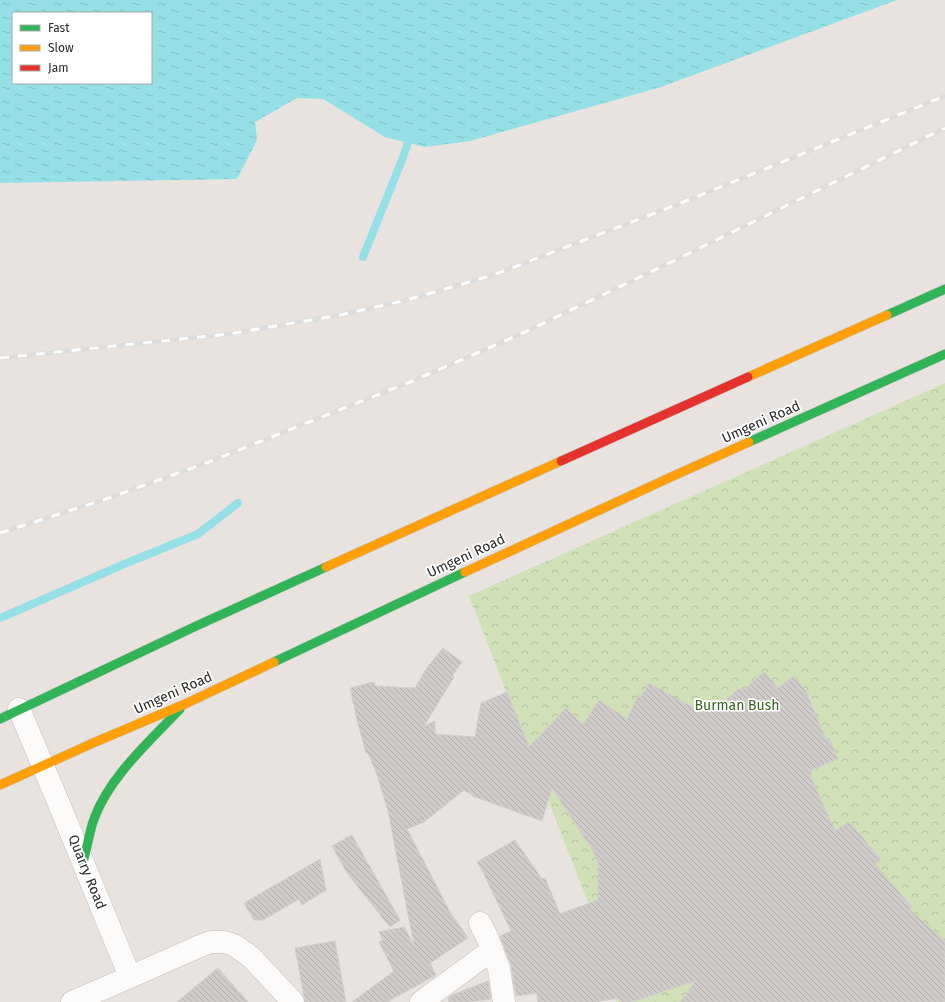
<svg xmlns="http://www.w3.org/2000/svg" width="945" height="1002" font-family="'Fira Sans',sans-serif">
<style>
.forest{fill:url(#forest-crowns)}
.water{fill:url(#water-ripples);fill-rule:evenodd}
.lines{fill:none;stroke-linecap:round;stroke-linejoin:round}
.stream{stroke:#95dfe6;stroke-width:8}
.building{fill:url(#building-back-hatch);stroke:#d2cecb}
.street-casing{stroke:#c1c0c0;stroke-width:23}
.fast-casing{stroke:#c4c2c0;stroke-width:10}
.slow-casing{stroke:#c4c2c0;stroke-width:10}
.jam-casing{stroke:#c4c2c0;stroke-width:10}
.street{stroke:#fcfbfa;stroke-width:22}
.fast{stroke:#30b455;stroke-width:9}
.slow{stroke:#ff9f0a;stroke-width:9}
.jam{stroke:#e5322d;stroke-width:9}
.rail-casing{stroke:#ddddde;stroke-width:4.5}
.rail{stroke:#fff;stroke-width:3;stroke-dasharray:9;stroke-linecap:butt}
.labels{text-anchor:middle;dominant-baseline:central;stroke-width:3.5;stroke-linejoin:round;paint-order:stroke}
.street-label{font-size:14px;fill:#292929;stroke:#fff}
.park-label{font-size:14px;fill:#36631c;stroke:#fff}
</style>
<defs>
<pattern id="forest-crowns" width="20" height="18" patternUnits="userSpaceOnUse"><rect width="20" height="18" fill="#d0e1b8"/><path d="M2 6a3 3 0 1 1 6 0M12 15a3 3 0 1 1 6 0" fill="none" stroke="#b3c19e"/></pattern>
<pattern id="water-ripples" width="26" height="14" patternUnits="userSpaceOnUse"><rect width="26" height="14" fill="#95dfe6"/><path d="M2 4q2-2 4 0t4 0M15 11q2-2 4 0t4 0" fill="none" stroke="#80bfc5"/></pattern>
<pattern id="building-back-hatch" width="6" height="6" patternUnits="userSpaceOnUse"><rect width="6" height="6" fill="#cecbc8"/><path d="M-1 5l2 2M0 0l6 6M5-1l2 2" fill="none" stroke="#b1aeac"/></pattern>
</defs>
<rect width="100%" height="100%" fill="#e8e3de"/>
<path class="forest" d="M 945,383 L 945,1002 L 616,1002 L 608,954 L 469,596 Z"/>
<path class="water" d="M 0,0 L 897,0 L 661,87 L 470,141 L 425,147 L 385,137 L 323,99 L 297,98 L 255,122 L 257,140 L 237,179 L 0,183 ZM 13,13 L 151,13 L 151,83 L 13,83 Z"/>
<g class="lines">
<path class="stream" d="M 363,257 L 402,160 L 411,133
M 0,618 L 122,565 L 198,534 L 238,503"/>
</g>
<path class="building" d="M 443,648 L 462,662 L 452,676 L 454,677 L 424,726 L 435,721 L 435,734 L 475,737 L 481,703 L 507,692 L 529,747 L 566,708 L 583,725 L 599,700 L 627,719 L 639,694 L 641,696 L 649,683 L 703,713 L 719,700 L 723,703 L 739,688 L 742,691 L 764,672 L 778,688 L 794,676 L 806,691 L 826,739 L 829,738 L 838,759 L 811,770 L 812,774 L 810,775 L 835,831 L 849,822 L 881,859 L 875,864 L 912,907 L 909,909 L 945,941 L 945,1002 L 680,1002 L 695,981 L 638,1000 L 628,1002 L 620,1002 L 619,998 L 594,1002 L 538,1002 L 537,993 L 516,996 L 511,965 L 500,936 L 511,931 L 484,874 L 477,862 L 515,840 L 542,879 L 545,878 L 560,914 L 598,900 L 598,859 L 552,788 L 542,821 L 475,797 L 464,790 L 424,822 L 407,829 L 450,912 L 468,938 L 430,963 L 436,975 L 387,1002 L 352,1002 L 394,971 L 379,942 L 383,940 L 379,932 L 404,927 L 414,945 L 388,811 L 376,772 L 368,753 L 366,753 L 357,720 L 350,688 L 374,682 L 375,686 L 415,688 L 426,669 Z
M 352,835 L 400,920 L 390,927 L 347,873 L 332,846 Z
M 320,859 L 326,890 L 302,905 L 299,899 L 263,920 L 254,920 L 244,903 Z
M 335,941 L 346,1002 L 305,1002 L 295,948 Z
M 218,968 L 248,1002 L 177,1002 Z
M 488,981 L 491,999 L 470,1002 L 449,1002 L 448,998 L 450,996 Z"/>
<g class="lines">
<g class="street-casing">
<path id="street" d="M 19,709 L 57,799 L 130,977 L 72,1002
M 480,923 L 487,937 L 499,969 L 504,1002
M 130,977 L 200,946 L 211,942 L 224,942 L 234,945 L 251,957 L 293,1002
M 421,1002 L 492,950"/>
</g>
<g class="fast-casing">
<path id="fast" d="M 887,315 L 945,289
M 749,442 L 945,354
M 274,662 L 465,572
M 0,719 L 194,627 L 326,567
M 83,863 C 87,848 89,833 94,819 C 109,777 150,741 180,709"/>
</g>
<g class="slow-casing">
<path id="slow" d="M 748,377 L 887,315
M 326,567 L 561,461
M 465,572 L 671,477 L 749,442
M 0,785 L 93,743 L 185,704 L 274,662"/>
</g>
<g class="jam-casing">
<path id="jam" d="M 561,461 L 748,377"/>
</g>
<use href="#street" class="street"/>
<use href="#fast" class="fast"/>
<use href="#slow" class="slow"/>
<use href="#jam" class="jam"/>
<g class="rail-casing">
<path id="rail" d="M 0,358 L 229,334 L 340,315 L 407,300 L 493,275 L 676,205 L 945,96
M 0,533 L 106,499 L 206,463 L 415,380 L 523,333 L 663,266 L 945,128"/>
</g>
<use href="#rail" class="rail"/>
</g>
<g class="labels">
<g class="street-label">
<text transform="translate(761 422) rotate(-24)">Umgeni Road</text>
<text transform="translate(466 556) rotate(-25)">Umgeni Road</text>
<text transform="translate(173 693) rotate(-24)">Umgeni Road</text>
<text transform="translate(87 872) rotate(68)">Quarry Road</text>
</g>
<g class="park-label">
<text x="737" y="705">Burman Bush</text>
</g>
</g>
<rect x="12" y="12" width="140" height="72" fill="#ffffff" stroke="#a9a9a9"/>
<rect x="20" y="25" width="20" height="6" fill="#30b455" stroke="#a9a9a9"/>
<text x="48" y="32" font-size="12" fill="#292929">Fast</text>
<rect x="20" y="45" width="20" height="6" fill="#ff9f0a" stroke="#a9a9a9"/>
<text x="48" y="52" font-size="12" fill="#292929">Slow</text>
<rect x="20" y="65" width="20" height="6" fill="#e5322d" stroke="#a9a9a9"/>
<text x="48" y="72" font-size="12" fill="#292929">Jam</text>
</svg>
